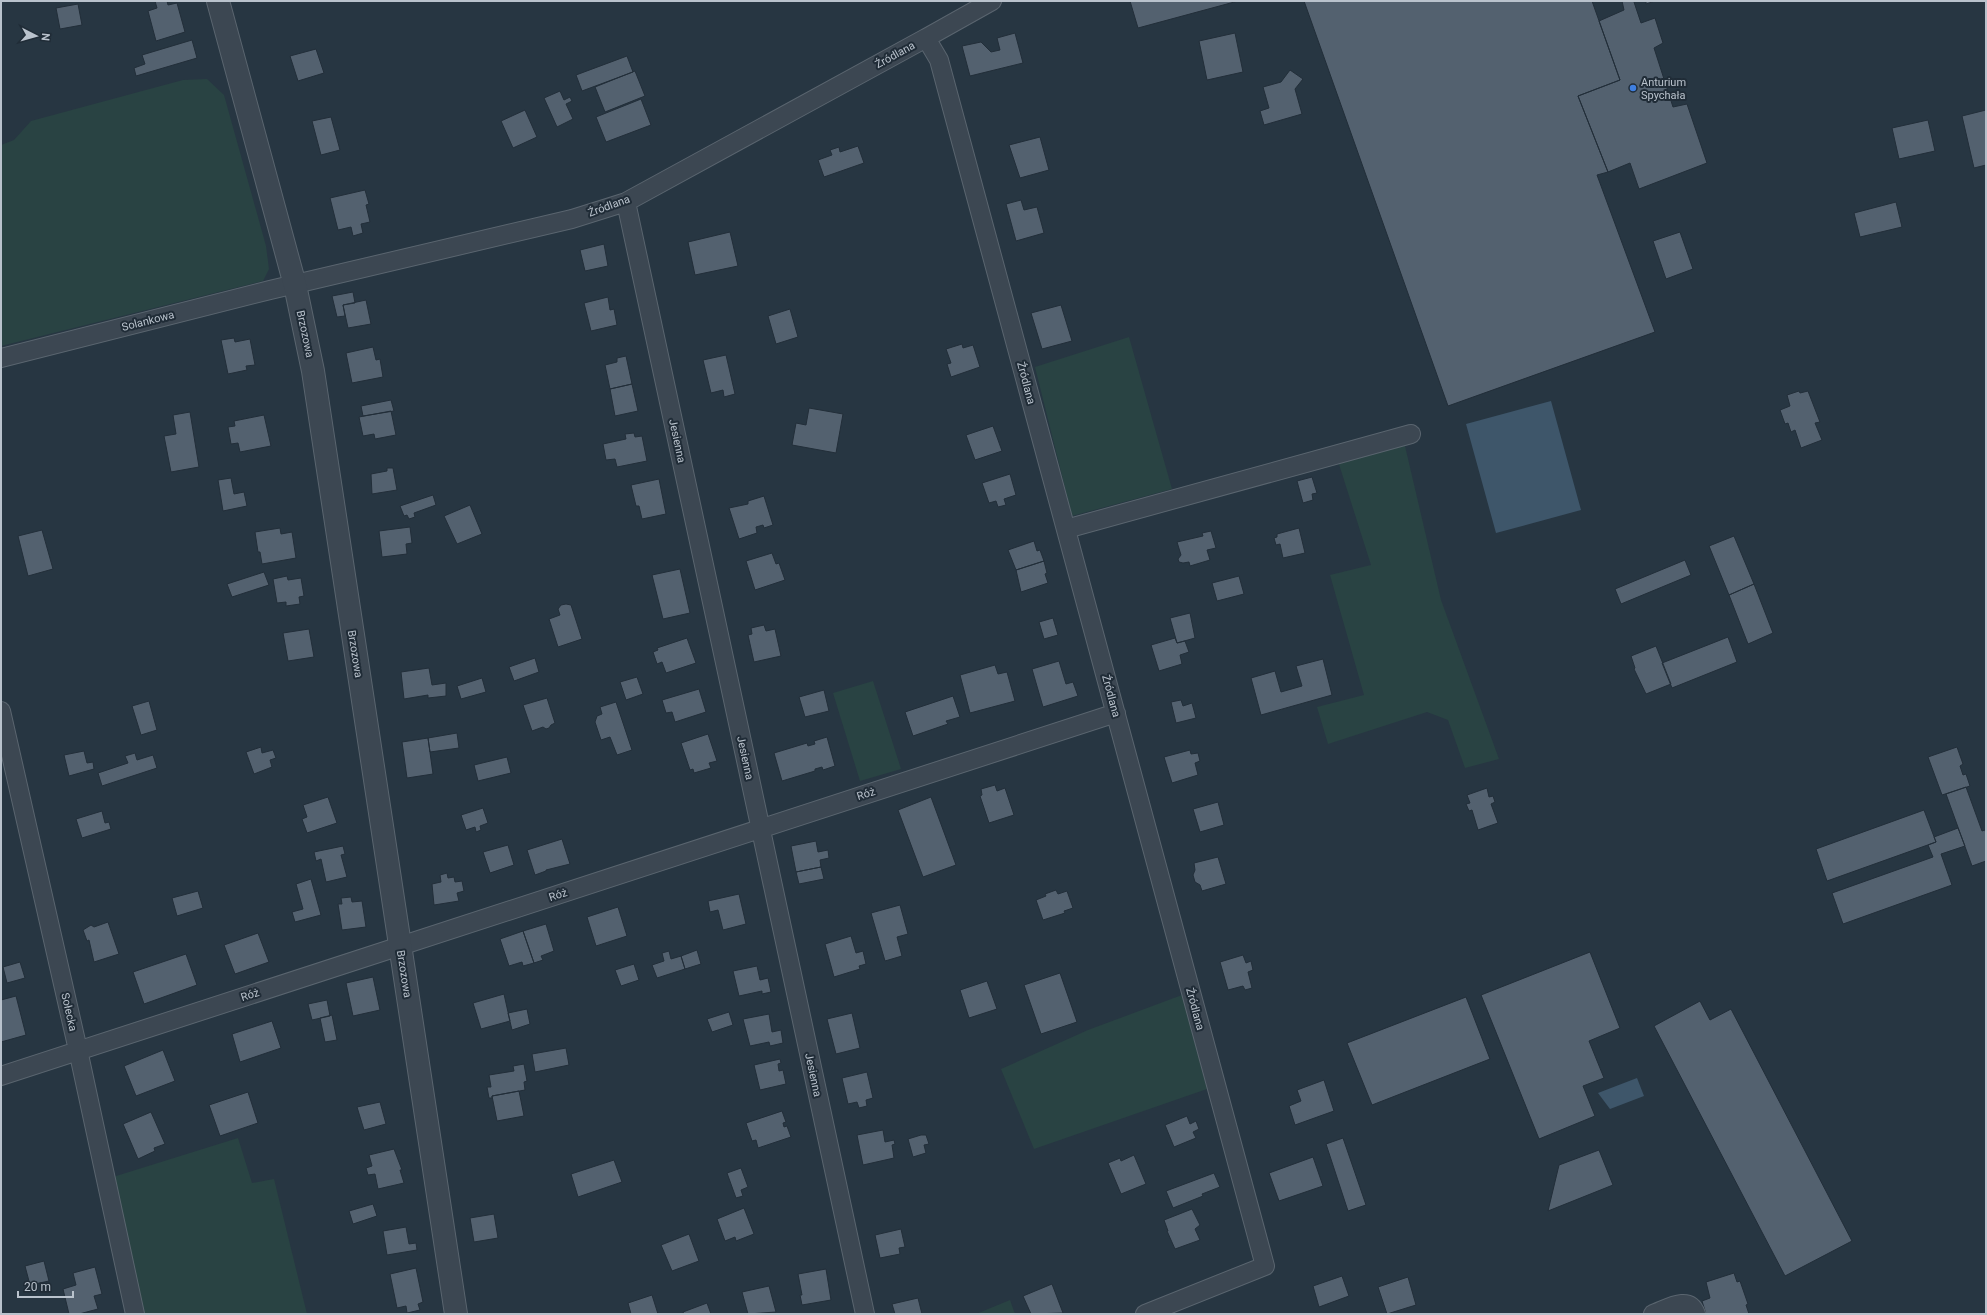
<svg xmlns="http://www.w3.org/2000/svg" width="1987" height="1315" font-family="Roboto,sans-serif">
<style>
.green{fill:#294343}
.water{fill:#3e566a}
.building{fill:#53616f;stroke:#222e39}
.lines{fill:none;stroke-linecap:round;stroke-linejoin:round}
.minor-casing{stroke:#5a656f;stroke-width:20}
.tertiary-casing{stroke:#5a656f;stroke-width:24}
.minor{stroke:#3c4752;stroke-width:18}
.tertiary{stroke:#3c4752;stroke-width:22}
.shop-dot{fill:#3f7fe0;stroke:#202c37;stroke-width:1.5}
.labels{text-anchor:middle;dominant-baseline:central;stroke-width:4;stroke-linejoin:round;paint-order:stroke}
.street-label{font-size:11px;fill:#b9c2cc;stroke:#202c37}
.poi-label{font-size:11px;fill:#b9c2cc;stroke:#202c37;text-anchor:start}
</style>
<rect width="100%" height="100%" fill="#273642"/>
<path class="green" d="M 207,79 L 224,95 L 266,246 L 269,269 L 263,281 L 1,346 L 1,145 L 14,140 L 31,121 L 183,80 Z
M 1129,337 L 1172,489 L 1072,516 L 1035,367 Z
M 1405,446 L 1441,600 L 1499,759 L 1465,768 L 1448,720 L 1427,712 L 1328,744 L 1317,707 L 1364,695 L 1330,575 L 1371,565 L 1337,458 Z
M 873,681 L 901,769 L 860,781 L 833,693 Z
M 1182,995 L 1207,1089 L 1034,1149 L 1001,1069 L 1088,1030 Z
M 238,1138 L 252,1183 L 274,1179 L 307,1314 L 144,1314 L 113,1177 Z
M 1010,1300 L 1015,1314 L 976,1314 Z"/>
<path class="water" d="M 1551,401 L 1581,510 L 1496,533 L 1466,424 Z
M 1637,1078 L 1644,1096 L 1610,1109 L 1598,1093 Z"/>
<path class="building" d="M 155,1 L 167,1 L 168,5 L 177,3 L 185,32 L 156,41 L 148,11 L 157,8 Z
M 1130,1 L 1238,1 L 1138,28 Z
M 1304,1 L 1592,1 L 1620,80 L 1578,96 L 1608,172 L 1597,175 L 1655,332 L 1448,406 Z
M 1622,1 L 1637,1 L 1634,2 L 1641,23 L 1655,18 L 1663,43 L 1654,48 L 1673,107 L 1687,104 L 1707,163 L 1639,189 L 1630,163 L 1608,172 L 1578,96 L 1620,80 L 1599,21 L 1624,10 Z
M 1646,1 L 1655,1 L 1646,4 Z
M 78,4 L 82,25 L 60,29 L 56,8 Z
M 1015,33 L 1023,63 L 970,76 L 962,46 L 981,42 L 991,52 L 1000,50 L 997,38 Z
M 1235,33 L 1243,72 L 1207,80 L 1199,41 Z
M 192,40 L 197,58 L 136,76 L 134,68 L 145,64 L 142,55 Z
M 316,49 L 324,73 L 298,81 L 290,56 Z
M 627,56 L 633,72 L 582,91 L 576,75 Z
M 1290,70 L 1303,79 L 1295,89 L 1302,114 L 1264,125 L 1260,111 L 1269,108 L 1263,87 L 1281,82 Z
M 635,71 L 645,96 L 605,112 L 595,87 Z
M 560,91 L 564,100 L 570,97 L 572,101 L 566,104 L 573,119 L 557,127 L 544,98 Z
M 641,99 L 651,125 L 606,142 L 596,117 Z
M 525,110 L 537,137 L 513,148 L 501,121 Z
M 1986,110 L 1986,165 L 1974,168 L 1962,116 Z
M 331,117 L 340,150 L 321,155 L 312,121 Z
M 1928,120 L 1935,151 L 1899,159 L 1892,128 Z
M 1040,137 L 1049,170 L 1020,178 L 1009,145 Z
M 858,146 L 864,163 L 824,177 L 818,160 L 832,155 L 830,150 L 839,147 L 840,152 Z
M 365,190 L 369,204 L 366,205 L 370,222 L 361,224 L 363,233 L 353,236 L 351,227 L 338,230 L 330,198 Z
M 1021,200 L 1024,210 L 1037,207 L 1044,233 L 1016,241 L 1006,204 Z
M 1896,202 L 1902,227 L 1860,237 L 1854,213 Z
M 730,232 L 738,266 L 695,275 L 688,242 Z
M 1680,232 L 1693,269 L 1666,279 L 1653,241 Z
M 604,244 L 608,266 L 585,271 L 580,250 Z
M 353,292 L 355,303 L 343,305 L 345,316 L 337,317 L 332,296 Z
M 608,297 L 610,310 L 614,309 L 617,325 L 591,331 L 584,303 Z
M 366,300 L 371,324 L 348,328 L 343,305 Z
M 1061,305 L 1072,341 L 1042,349 L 1031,313 Z
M 790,309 L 798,337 L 776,344 L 768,316 Z
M 234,338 L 235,342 L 250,339 L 255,365 L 246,366 L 247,370 L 228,374 L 221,340 Z
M 962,344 L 963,348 L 973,345 L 980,367 L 951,377 L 947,364 L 951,363 L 946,349 Z
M 373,347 L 376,360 L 380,359 L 383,377 L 352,383 L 346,353 Z
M 726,355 L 735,394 L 724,397 L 723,390 L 711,393 L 703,360 Z
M 626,356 L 632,384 L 610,389 L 605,365 L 617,362 L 617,358 Z
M 632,384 L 638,411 L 615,416 L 610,389 Z
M 1799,391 L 1800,393 L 1808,391 L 1820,422 L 1815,423 L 1822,440 L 1801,448 L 1795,430 L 1791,432 L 1788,423 L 1785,424 L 1780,410 L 1790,406 L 1787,395 Z
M 391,400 L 394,411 L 363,416 L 361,406 Z
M 809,408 L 843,414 L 836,453 L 792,445 L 796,423 L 806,425 Z
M 391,411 L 396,435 L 375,439 L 374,434 L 363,436 L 359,417 Z
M 190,412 L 199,467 L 171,472 L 164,436 L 176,434 L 173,415 Z
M 264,415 L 271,446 L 240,452 L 238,443 L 231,444 L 228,427 L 235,426 L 234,421 Z
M 993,426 L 1002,451 L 975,460 L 966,435 Z
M 634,433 L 635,437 L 642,436 L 647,461 L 617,467 L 615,459 L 606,460 L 603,444 L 626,439 L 625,434 Z
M 387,468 L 393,468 L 397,490 L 372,494 L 371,474 L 387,471 Z
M 1010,474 L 1016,495 L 1004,499 L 1006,505 L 998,507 L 996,501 L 989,503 L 982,483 Z
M 1312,477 L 1317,493 L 1312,494 L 1313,500 L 1303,503 L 1297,481 Z
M 231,478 L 234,494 L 244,492 L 247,506 L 223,511 L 218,480 Z
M 659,479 L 666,514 L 642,519 L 639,506 L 636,506 L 631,485 Z
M 433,495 L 436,505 L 414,513 L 415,517 L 409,519 L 407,515 L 404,516 L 400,506 Z
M 764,496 L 773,525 L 764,528 L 763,525 L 756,527 L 757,533 L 739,539 L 729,508 L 748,504 L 748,501 Z
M 470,505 L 482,534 L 457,544 L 444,516 Z
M 410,527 L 412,543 L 406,544 L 407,554 L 382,557 L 379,531 Z
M 280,528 L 281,534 L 292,532 L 296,558 L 262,564 L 260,552 L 258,552 L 255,532 Z
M 1299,528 L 1305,553 L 1283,558 L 1280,544 L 1276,545 L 1274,538 L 1277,537 L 1277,534 Z
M 42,530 L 53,569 L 28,576 L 18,536 Z
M 1211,531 L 1216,548 L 1207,550 L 1210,560 L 1190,566 L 1189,562 L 1183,563 L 1179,562 L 1178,559 L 1181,555 L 1177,542 L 1203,536 L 1202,533 Z
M 1734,536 L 1754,584 L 1729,595 L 1709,546 Z
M 1034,541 L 1037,551 L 1040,550 L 1044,561 L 1016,570 L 1008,550 Z
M 772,553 L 776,564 L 779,563 L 785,580 L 755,590 L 746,561 Z
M 1685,560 L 1691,575 L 1621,604 L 1615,589 Z
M 1044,561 L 1047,573 L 1045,574 L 1048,583 L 1021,592 L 1016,570 Z
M 680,569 L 690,613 L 663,619 L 652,575 Z
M 264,572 L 269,585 L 232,597 L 227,584 Z
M 287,576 L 288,580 L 301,578 L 304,596 L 299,597 L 300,604 L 286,606 L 286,602 L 277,603 L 273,579 Z
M 1239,576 L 1244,594 L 1217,601 L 1212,583 Z
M 1754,584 L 1773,633 L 1748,644 L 1729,595 Z
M 566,604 L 571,605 L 582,639 L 558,647 L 549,619 L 560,615 L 558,609 L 561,605 Z
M 1190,613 L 1195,638 L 1177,643 L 1170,618 Z
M 1053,618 L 1058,635 L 1044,639 L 1039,622 Z
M 764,625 L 766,631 L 775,629 L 781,656 L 754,662 L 748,635 L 752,634 L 751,628 Z
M 309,629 L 314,657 L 288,661 L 283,633 Z
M 1728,637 L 1737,662 L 1672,688 L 1662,663 Z
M 687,638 L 696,663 L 666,673 L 662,662 L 657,664 L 653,652 L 658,650 L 657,648 Z
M 1175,638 L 1177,643 L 1185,641 L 1189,652 L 1180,655 L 1182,664 L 1159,671 L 1151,645 Z
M 1656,646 L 1671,684 L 1646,694 L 1634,669 L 1635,668 L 1631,656 Z
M 535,658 L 539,672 L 514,681 L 509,667 Z
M 1323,659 L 1332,695 L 1261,715 L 1251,678 L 1275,671 L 1281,692 L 1302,686 L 1296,666 Z
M 1059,661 L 1066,684 L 1073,682 L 1078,696 L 1043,707 L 1032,669 Z
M 995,665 L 998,674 L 1007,672 L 1015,701 L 970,713 L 960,675 Z
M 429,668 L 432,685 L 446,683 L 446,696 L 428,698 L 428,695 L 404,699 L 401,672 Z
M 637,677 L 643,694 L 626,700 L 620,682 Z
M 482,678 L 486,692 L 461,699 L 457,686 Z
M 699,689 L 706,712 L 675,722 L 672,712 L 666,713 L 662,700 Z
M 824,690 L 829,711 L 805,717 L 799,697 Z
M 953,696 L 960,717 L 946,721 L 948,724 L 913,736 L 905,712 Z
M 547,698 L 555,723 L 551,725 L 549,728 L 546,729 L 543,727 L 532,731 L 523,705 Z
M 1181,700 L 1183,706 L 1192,703 L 1196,718 L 1176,723 L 1171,702 Z
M 149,701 L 157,730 L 141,735 L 132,706 Z
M 616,702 L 632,750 L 617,755 L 610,737 L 601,740 L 595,722 L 597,716 L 602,714 L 600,707 Z
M 457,733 L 459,748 L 430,752 L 428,738 Z
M 708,734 L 717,761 L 709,763 L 711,768 L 694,773 L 693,769 L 690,770 L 681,743 Z
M 827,737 L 835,766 L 823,770 L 822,767 L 815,769 L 815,771 L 782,781 L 774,753 L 807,743 L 808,746 L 815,744 L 814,741 Z
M 428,738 L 433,774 L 407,778 L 402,742 Z
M 261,747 L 262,753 L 273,750 L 276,758 L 270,760 L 272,767 L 254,774 L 246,752 Z
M 1957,747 L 1963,764 L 1960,766 L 1963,775 L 1966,774 L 1970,786 L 1942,795 L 1928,757 Z
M 1190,750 L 1191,754 L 1198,753 L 1200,761 L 1195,763 L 1198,775 L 1172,783 L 1164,757 Z
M 84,751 L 87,763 L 93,762 L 94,769 L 69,776 L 64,755 Z
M 135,753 L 137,760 L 153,755 L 157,768 L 102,786 L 98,773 L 128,763 L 125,756 Z
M 507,757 L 511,773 L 478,781 L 474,765 Z
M 995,785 L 997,791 L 1005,788 L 1014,815 L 989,823 L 980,796 L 982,795 L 981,789 Z
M 1966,787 L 1982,831 L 1985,830 L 1986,834 L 1986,861 L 1972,866 L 1946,794 Z
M 1487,788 L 1489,797 L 1493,796 L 1495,802 L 1491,804 L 1498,823 L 1478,830 L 1472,810 L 1469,811 L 1466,804 L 1470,803 L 1467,795 Z
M 328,797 L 337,823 L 307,833 L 302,819 L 307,817 L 303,805 Z
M 931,797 L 956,865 L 923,877 L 898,810 Z
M 1218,802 L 1224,825 L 1200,832 L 1193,809 Z
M 483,808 L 488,823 L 480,826 L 481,830 L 476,832 L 475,827 L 466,830 L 461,815 Z
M 1924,810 L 1936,842 L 1827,881 L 1816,849 Z
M 102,811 L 105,823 L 109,822 L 111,829 L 82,838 L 76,819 Z
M 1958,828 L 1965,846 L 1941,854 L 1952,885 L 1843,924 L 1832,893 L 1933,857 L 1928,845 L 1936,842 L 1934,837 Z
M 562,839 L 570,864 L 546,870 L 546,871 L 535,875 L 527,850 Z
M 816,841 L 818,852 L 828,850 L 829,858 L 820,860 L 821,867 L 796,872 L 791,846 Z
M 508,845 L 514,865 L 490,873 L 483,852 Z
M 343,846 L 345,854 L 341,855 L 347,877 L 326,882 L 321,859 L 316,861 L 314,852 Z
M 1218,857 L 1226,884 L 1202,891 L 1200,885 L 1195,882 L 1193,875 L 1195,870 L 1194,863 Z
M 821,867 L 824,879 L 799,884 L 796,872 Z
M 447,873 L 448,878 L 454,877 L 455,882 L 462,881 L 464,891 L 457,893 L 459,901 L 434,905 L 432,884 L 441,882 L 440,875 Z
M 311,879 L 321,915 L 295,922 L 292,912 L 303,909 L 296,884 Z
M 1056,890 L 1058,894 L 1067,891 L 1073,908 L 1064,911 L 1065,913 L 1043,920 L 1036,900 L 1046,896 L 1045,894 Z
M 198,891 L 203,908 L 177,916 L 172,898 Z
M 739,894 L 746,924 L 723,930 L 718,910 L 710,912 L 708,901 Z
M 351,897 L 352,902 L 362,901 L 366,927 L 342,930 L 338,904 L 342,904 L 341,898 Z
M 900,905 L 908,934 L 897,937 L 902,956 L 885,961 L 871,913 Z
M 618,907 L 627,936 L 596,946 L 587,917 Z
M 108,922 L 119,954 L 94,962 L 89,940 L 87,941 L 83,930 L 91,925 L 94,927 Z
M 546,924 L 554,951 L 541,956 L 543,960 L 534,963 L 523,931 Z
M 523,931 L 534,963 L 523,966 L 522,962 L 509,966 L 500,939 Z
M 258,933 L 269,962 L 235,974 L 224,945 Z
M 851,936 L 856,953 L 863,951 L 866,964 L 859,966 L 860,969 L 834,977 L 825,944 Z
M 697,950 L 701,964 L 685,969 L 681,956 Z
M 669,951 L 671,959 L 681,956 L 685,969 L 657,978 L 652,965 L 664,961 L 662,953 Z
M 1590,952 L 1620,1028 L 1589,1041 L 1604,1078 L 1583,1086 L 1595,1116 L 1539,1139 L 1481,995 Z
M 186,954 L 197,985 L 144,1004 L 133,972 Z
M 1243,955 L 1246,963 L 1251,961 L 1253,970 L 1248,972 L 1252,988 L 1245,990 L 1243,986 L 1228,990 L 1220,962 Z
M 20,962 L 25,978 L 7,983 L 3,967 Z
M 634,964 L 639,980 L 621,986 L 615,970 Z
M 757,966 L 760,980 L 768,978 L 771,992 L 762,994 L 762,991 L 739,996 L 733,971 Z
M 1060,973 L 1077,1022 L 1041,1034 L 1024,985 Z
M 373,977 L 380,1010 L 353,1016 L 346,983 Z
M 987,981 L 997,1009 L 969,1018 L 960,990 Z
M 504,994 L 510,1021 L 481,1029 L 473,1003 Z
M 16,996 L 26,1035 L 1,1042 L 1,1000 Z
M 1466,997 L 1490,1059 L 1372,1105 L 1347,1043 Z
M 327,1000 L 330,1016 L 312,1020 L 308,1004 Z
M 1700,1001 L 1710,1020 L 1731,1009 L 1852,1241 L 1785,1276 L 1654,1026 Z
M 527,1009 L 530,1024 L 512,1030 L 508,1013 Z
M 729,1012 L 733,1025 L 712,1032 L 707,1019 Z
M 852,1013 L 860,1048 L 836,1054 L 827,1019 Z
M 769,1014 L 772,1032 L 781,1030 L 783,1043 L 770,1046 L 769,1042 L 750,1046 L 743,1019 Z
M 332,1015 L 337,1040 L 325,1042 L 320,1018 Z
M 272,1021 L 281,1048 L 240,1062 L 232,1034 Z
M 566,1048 L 569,1065 L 535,1072 L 532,1054 Z
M 163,1050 L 175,1081 L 136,1096 L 124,1066 Z
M 780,1059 L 781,1063 L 778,1064 L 779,1071 L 783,1070 L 786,1084 L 760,1090 L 754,1065 Z
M 524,1064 L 527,1081 L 524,1082 L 525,1090 L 492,1096 L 492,1098 L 489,1098 L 487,1087 L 491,1087 L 489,1075 L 514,1071 L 513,1066 Z
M 867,1072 L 873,1098 L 866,1100 L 867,1106 L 859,1108 L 857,1102 L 848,1104 L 842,1078 Z
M 1324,1080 L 1334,1111 L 1295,1125 L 1289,1106 L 1301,1101 L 1297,1090 Z
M 519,1091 L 524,1116 L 497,1121 L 492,1096 Z
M 248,1092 L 258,1123 L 220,1136 L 209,1105 Z
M 380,1102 L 386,1124 L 364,1130 L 357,1107 Z
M 782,1111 L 786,1122 L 783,1123 L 784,1127 L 787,1126 L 791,1137 L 758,1148 L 756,1140 L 752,1141 L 746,1123 Z
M 151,1112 L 165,1144 L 154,1148 L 155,1151 L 138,1159 L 123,1124 Z
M 1187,1116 L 1190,1124 L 1196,1121 L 1199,1129 L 1193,1132 L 1196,1138 L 1174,1147 L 1165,1125 Z
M 883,1130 L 885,1142 L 894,1140 L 895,1144 L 892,1145 L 894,1158 L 863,1165 L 857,1135 Z
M 921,1135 L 926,1135 L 929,1144 L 924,1145 L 926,1153 L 913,1157 L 908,1139 Z
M 1343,1138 L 1366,1205 L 1348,1211 L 1326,1144 Z
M 394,1149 L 402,1170 L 400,1170 L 404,1183 L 378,1189 L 375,1174 L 368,1175 L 366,1168 L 372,1166 L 369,1155 Z
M 1599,1150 L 1613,1185 L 1548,1211 L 1559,1165 Z
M 1134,1155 L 1146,1184 L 1121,1194 L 1108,1163 L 1120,1158 L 1121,1161 Z
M 1313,1157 L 1323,1186 L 1279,1201 L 1269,1173 Z
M 614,1160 L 622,1182 L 578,1197 L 571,1174 Z
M 741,1168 L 748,1187 L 741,1190 L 743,1196 L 736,1198 L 727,1173 Z
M 1214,1173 L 1220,1187 L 1202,1194 L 1203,1196 L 1173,1208 L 1166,1191 Z
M 373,1204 L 377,1216 L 353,1224 L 349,1211 Z
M 744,1208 L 754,1234 L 736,1241 L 735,1237 L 725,1241 L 717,1219 Z
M 1192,1209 L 1200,1225 L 1195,1229 L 1200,1240 L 1175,1249 L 1167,1231 L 1168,1231 L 1164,1220 Z
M 494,1214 L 498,1238 L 474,1242 L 470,1218 Z
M 406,1227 L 409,1244 L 416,1243 L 417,1250 L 387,1255 L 383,1231 Z
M 901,1229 L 905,1247 L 899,1248 L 900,1254 L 880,1258 L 875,1235 Z
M 689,1234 L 699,1261 L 672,1271 L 661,1245 Z
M 44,1261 L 49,1281 L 30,1285 L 25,1266 Z
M 95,1267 L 102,1294 L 94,1296 L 98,1309 L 79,1314 L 69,1314 L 63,1289 L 76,1285 L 73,1273 Z
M 416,1268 L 423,1302 L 418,1304 L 420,1310 L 407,1313 L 406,1306 L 397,1308 L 390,1274 Z
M 826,1269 L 831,1300 L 802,1305 L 800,1295 L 802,1295 L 798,1274 Z
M 1734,1273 L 1737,1282 L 1740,1281 L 1748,1304 L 1746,1305 L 1749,1314 L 1706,1314 L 1702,1301 L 1710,1298 L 1706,1282 Z
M 1342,1276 L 1349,1296 L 1319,1307 L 1313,1286 Z
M 1408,1277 L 1416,1305 L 1387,1314 L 1378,1287 Z
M 1052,1284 L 1063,1313 L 1031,1314 L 1023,1296 Z
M 769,1286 L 776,1312 L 748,1314 L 742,1292 Z
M 652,1295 L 658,1314 L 631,1314 L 628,1303 Z
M 918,1298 L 922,1314 L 895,1314 L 892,1304 Z
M 707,1303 L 711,1314 L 684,1314 L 683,1312 Z"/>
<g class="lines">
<g class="minor-casing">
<path id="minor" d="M 926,38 L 992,1
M 626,202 L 865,1314
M 1,358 L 270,290 L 572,219 L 626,202 L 926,38 L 939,60 L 1265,1266 L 1145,1314
M 1066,529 L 1411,434
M 1,711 L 78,1050 L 135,1314
M 1,1076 L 1116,713
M 1653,1314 C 1667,1309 1689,1294 1696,1314"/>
</g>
<g class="tertiary-casing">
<path id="tertiary" d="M 218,1 L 295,285 L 313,371 L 456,1314"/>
</g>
<use href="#minor" class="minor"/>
<use href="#tertiary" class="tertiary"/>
</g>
<circle class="shop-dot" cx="1633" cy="88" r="4"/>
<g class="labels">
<g class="street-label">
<text transform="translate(895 55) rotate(-29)">Źródlana</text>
<text transform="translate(609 206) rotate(-20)">Źródlana</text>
<text transform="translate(148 321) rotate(-14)">Solankowa</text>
<text transform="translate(305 334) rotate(78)">Brzozowa</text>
<text transform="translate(1026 383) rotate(75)">Źródlana</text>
<text transform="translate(677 441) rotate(78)">Jesienna</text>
<text transform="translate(355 654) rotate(81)">Brzozowa</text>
<text transform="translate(1111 696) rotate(75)">Źródlana</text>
<text transform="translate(745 758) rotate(78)">Jesienna</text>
<text transform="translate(866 794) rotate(-18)">Róż</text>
<text transform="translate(558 895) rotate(-18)">Róż</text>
<text transform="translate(404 974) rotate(81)">Brzozowa</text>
<text transform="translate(250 995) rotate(-18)">Róż</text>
<text transform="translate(1195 1009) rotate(75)">Źródlana</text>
<text transform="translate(69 1012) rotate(77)">Sołecka</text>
<text transform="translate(813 1075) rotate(78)">Jesienna</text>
</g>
<g class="poi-label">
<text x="1641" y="82">Anturium<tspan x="1641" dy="13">Spychała</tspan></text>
</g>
</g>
<rect width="1987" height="1315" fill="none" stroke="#b9c2cc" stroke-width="4"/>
<g transform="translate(36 36) rotate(96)" stroke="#202c37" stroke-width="3" paint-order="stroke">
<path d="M0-3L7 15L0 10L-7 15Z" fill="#b9c2cc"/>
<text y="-6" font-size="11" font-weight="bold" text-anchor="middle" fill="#b9c2cc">N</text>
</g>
<path d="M18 1291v6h55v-6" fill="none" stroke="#b9c2cc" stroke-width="2"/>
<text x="24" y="1291" font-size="12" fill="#b9c2cc" stroke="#202c37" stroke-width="3" paint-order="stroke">20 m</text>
</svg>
